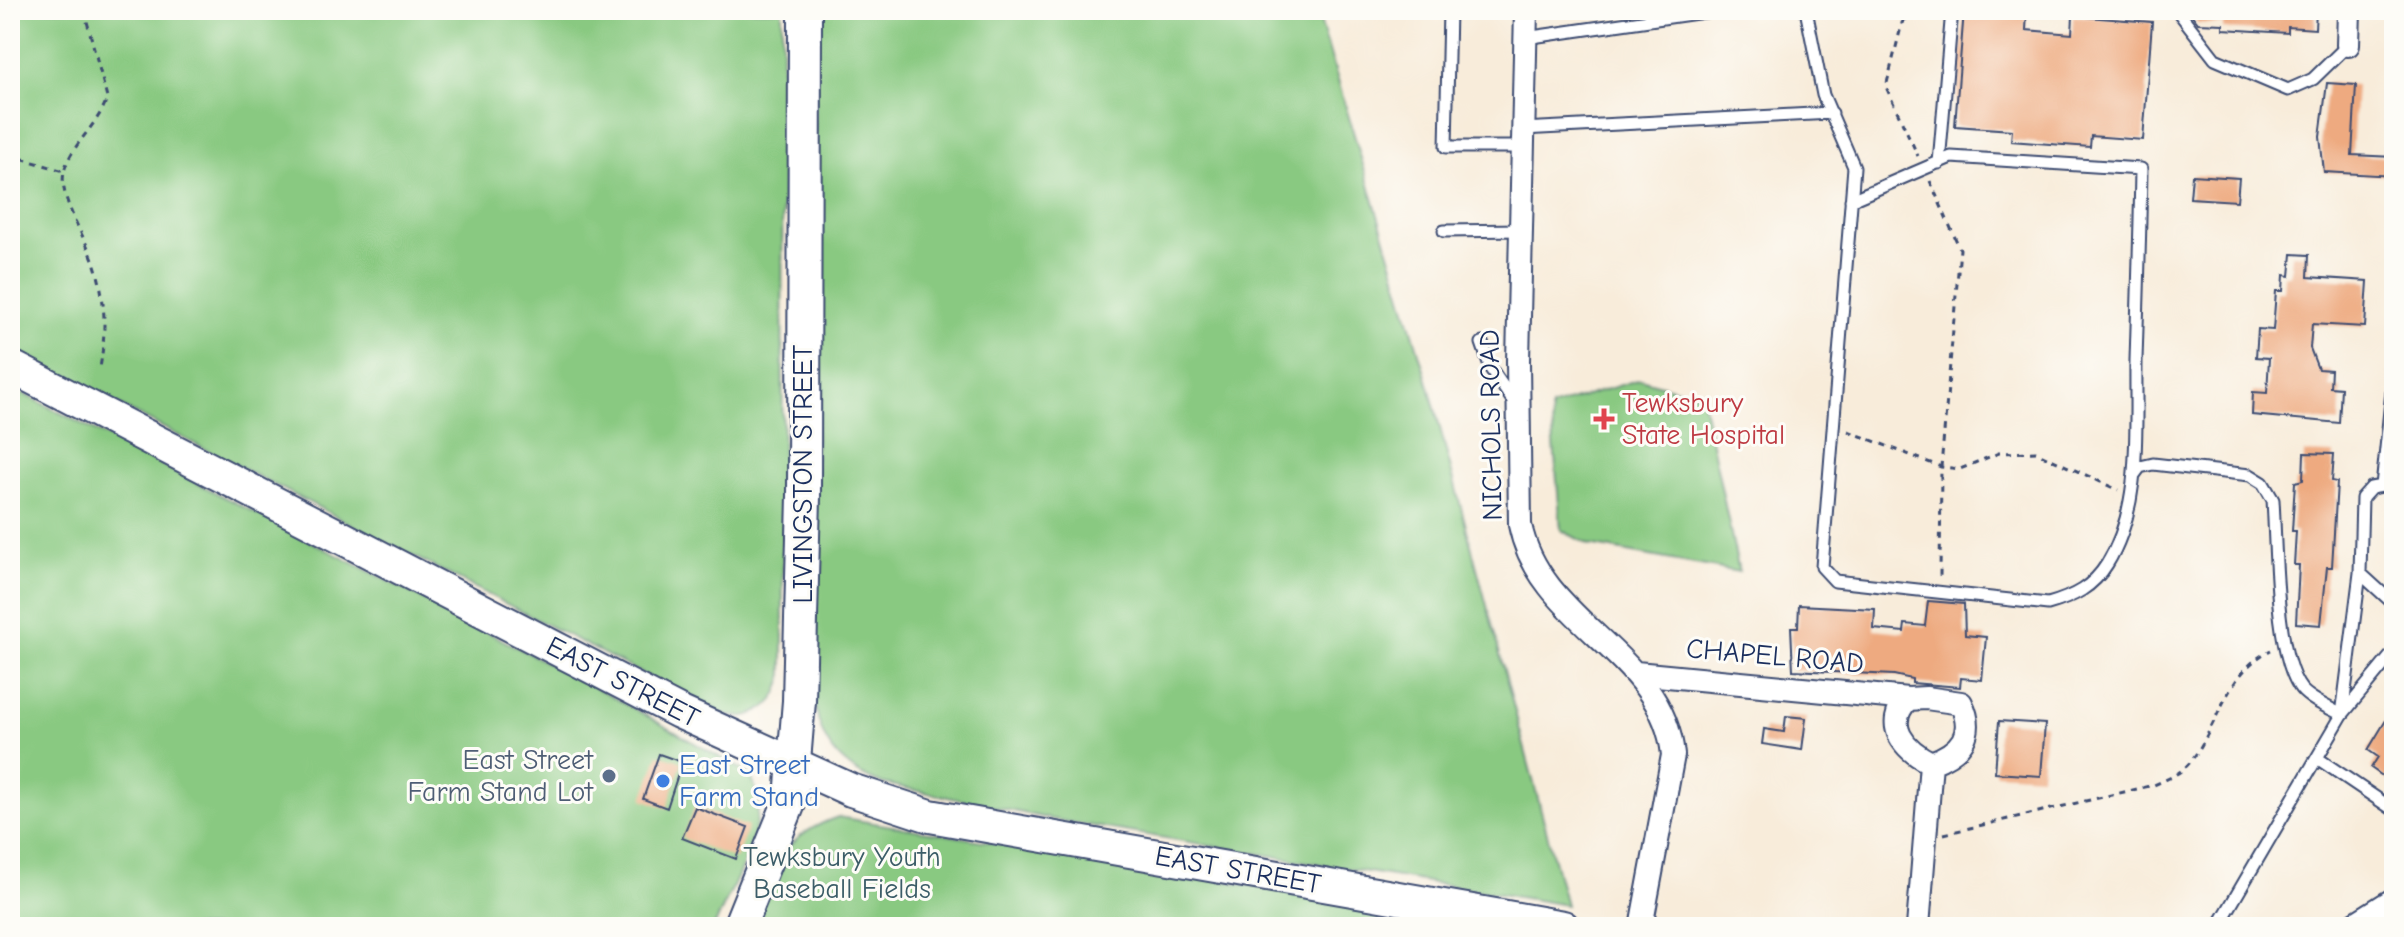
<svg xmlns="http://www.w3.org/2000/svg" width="2404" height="937" font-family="'Comic Neue',sans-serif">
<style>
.green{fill:#89c981;stroke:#527c70;stroke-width:2}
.building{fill:#eeaa80}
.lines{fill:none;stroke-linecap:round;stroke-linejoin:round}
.lane-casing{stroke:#3c4b71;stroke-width:15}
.street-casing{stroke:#3c4b71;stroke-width:26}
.secondary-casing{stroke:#3c4b71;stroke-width:36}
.path{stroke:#3c4b71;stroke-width:3;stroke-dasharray:6 6;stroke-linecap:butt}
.lane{stroke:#fff;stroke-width:11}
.street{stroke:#fff;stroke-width:22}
.secondary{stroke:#fff;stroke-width:32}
.health-dot{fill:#e0444e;stroke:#fdfcf7;stroke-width:3}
.service-dot{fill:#5c6f8a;stroke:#fdfcf7;stroke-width:3}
.shop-dot{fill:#3f7fe0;stroke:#fdfcf7;stroke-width:3}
.labels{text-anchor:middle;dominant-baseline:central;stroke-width:6;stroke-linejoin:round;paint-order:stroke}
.health-label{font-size:28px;fill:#be3a42;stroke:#fdfcf7;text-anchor:start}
.street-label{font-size:28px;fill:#1b2f5e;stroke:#fdfcf7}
.service-label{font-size:28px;fill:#4e5e75;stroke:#fdfcf7;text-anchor:end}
.shop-label{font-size:28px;fill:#366cbe;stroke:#fdfcf7;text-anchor:start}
.park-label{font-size:28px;fill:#3c5d68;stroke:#fdfcf7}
</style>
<rect width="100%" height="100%" fill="#fdfcf7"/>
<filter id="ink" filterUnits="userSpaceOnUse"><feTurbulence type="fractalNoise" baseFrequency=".0125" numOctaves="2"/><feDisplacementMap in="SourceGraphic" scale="16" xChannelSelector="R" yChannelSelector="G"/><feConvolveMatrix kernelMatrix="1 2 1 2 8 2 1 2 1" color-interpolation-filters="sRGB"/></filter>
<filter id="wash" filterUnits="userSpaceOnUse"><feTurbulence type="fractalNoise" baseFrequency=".006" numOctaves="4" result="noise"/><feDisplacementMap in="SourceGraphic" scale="32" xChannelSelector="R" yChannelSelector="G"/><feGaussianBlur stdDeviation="1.8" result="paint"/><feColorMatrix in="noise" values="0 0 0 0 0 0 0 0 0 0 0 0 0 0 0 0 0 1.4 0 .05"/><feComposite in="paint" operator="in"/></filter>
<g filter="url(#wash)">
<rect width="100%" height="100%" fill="#f8ecda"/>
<path class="green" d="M 10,10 L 782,10 L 783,674 C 779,708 748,725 717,712 L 10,349 Z
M 815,10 L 1317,10 L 1430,390 L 1566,905 L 1051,819 L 877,782 C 843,768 820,744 816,706 Z
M 1640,379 L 1702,396 L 1739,572 L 1589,545 L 1561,530 L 1551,407 Z
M 10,387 L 602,691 L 748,773 C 778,814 732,885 714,927 L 10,927 Z
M 838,817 L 1502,927 L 752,927 C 776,872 776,838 838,817 Z"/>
<g id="blocks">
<path class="building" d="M 1964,10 L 2027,12 L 2026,30 L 2072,34 L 2073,16 L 2152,22 L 2143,140 L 2091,136 L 2090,147 L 2011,141 L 2012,130 L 1955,126 Z
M 2188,10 L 2316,10 L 2315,29 L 2288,27 L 2288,33 L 2223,29 L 2223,24 L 2198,23 Z
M 2327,83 L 2356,85 L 2352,155 L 2394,157 L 2394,176 L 2324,172 L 2320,137 Z
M 2192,175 L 2239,178 L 2237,201 L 2190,198 Z
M 2292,254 L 2309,255 L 2308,277 L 2368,281 L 2365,327 L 2312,324 L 2310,348 L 2318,369 L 2331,370 L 2330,387 L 2341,388 L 2339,423 L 2252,415 L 2253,392 L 2267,393 L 2269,358 L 2256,357 L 2258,329 L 2273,330 L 2276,291 L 2283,291 L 2284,275 L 2290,276 Z
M 2304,453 L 2334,454 L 2332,481 L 2337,482 L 2332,567 L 2327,567 L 2321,625 L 2296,623 L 2299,565 L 2294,565 L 2296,531 L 2292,531 L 2295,482 L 2303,480 Z
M 1928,601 L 1964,604 L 1965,635 L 1986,637 L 1982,680 L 1961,678 L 1960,687 L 1912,683 L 1912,679 L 1894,675 L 1793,670 L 1791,627 L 1798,627 L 1799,605 L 1875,609 L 1874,629 L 1904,632 L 1905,624 L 1925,626 Z
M 2394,707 L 2394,784 L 2371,768 L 2378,757 L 2368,750 Z
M 1786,716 L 1806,718 L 1802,750 L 1762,744 L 1764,729 L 1784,732 Z
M 1999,721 L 2045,724 L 2041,776 L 1995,773 Z
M 659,754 L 682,762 L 667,808 L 643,799 Z
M 695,807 L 748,827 L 736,859 L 682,838 Z"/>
</g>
</g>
<g filter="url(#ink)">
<use href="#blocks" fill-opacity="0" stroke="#3c4b71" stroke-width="2"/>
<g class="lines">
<g class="lane-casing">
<path id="lane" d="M 1449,10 L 1446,147 L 1522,147
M 1806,10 L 1823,95 L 1854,167 L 1822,567 L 1835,581 L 2048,604 C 2073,597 2093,587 2107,564 C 2143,506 2135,425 2136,360 C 2138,296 2140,233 2141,169 L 1951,157 L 1851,200
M 2177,10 L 2215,59 L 2288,90 L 2313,79 L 2348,45
M 1525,38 L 1718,10
M 1522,129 L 1832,113
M 1939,163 L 1952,10
M 1444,231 L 1522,230
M 1482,343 L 1491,369 L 1516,405
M 2394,372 L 2382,486 L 2394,489
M 2134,475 L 2140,467 L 2153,464 L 2250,475 L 2263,483 L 2273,500 C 2276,544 2275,656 2301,689 C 2310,700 2330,708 2342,715 L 2360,573
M 2382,486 L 2371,488 L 2362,498 L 2360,573 L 2394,604
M 2317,758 L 2394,810
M 2218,927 L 2342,715 L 2394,652"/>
</g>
<g class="street-casing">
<path id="street" d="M 1526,10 L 1518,361 L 1520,525 C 1540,624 1663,653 1673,755 L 1641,927
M 2348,45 L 2349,10
M 1636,673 L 1908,699
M 1926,698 L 1961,703 C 1976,734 1961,752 1931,763 C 1905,750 1882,725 1908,699 Z
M 1918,927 L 1931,763"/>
</g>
<g class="secondary-casing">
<path id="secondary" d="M 10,366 L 679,712 L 851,790 L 930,816 L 1563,927
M 739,927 L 791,798 L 799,701 L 804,496 L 805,10
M 2359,927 L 2394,905"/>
</g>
<path class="path" d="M 84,10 L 107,98 C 99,125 70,145 64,172 C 58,199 87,239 95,265 C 106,300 106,332 100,368
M 1912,10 L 1902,23 L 1886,87 L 1918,156
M 10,155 L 64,171
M 1930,181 L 1960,249 L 1941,467 L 1940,578
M 1848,431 L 1941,467 L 1960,469 L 1999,453 L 2036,452 L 2118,490
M 1944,834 L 2154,785 C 2168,779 2182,773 2191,761 C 2219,724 2226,672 2271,650"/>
<use href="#lane" class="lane"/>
<use href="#street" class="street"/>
<use href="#secondary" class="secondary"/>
</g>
</g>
<path class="health-dot" d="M1600 407h8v8h8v8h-8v8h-8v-8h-8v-8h8z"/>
<circle class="service-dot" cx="609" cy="776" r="8"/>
<circle class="shop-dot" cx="663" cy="781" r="8"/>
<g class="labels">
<g class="health-label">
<text x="1622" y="403">Tewksbury<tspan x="1622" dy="32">State Hospital</tspan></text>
</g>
<g class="street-label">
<text transform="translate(1491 425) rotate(-91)">NICHOLS ROAD</text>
<text transform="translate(803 474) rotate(-90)">LIVINGSTON STREET</text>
<text transform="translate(1775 656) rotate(5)">CHAPEL ROAD</text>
<text transform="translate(623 682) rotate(27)">EAST STREET</text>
<text transform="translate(1238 870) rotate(10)">EAST STREET</text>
</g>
<g class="service-label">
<text x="593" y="760">East Street<tspan x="593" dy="32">Farm Stand Lot</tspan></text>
</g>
<g class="shop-label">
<text x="679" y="765">East Street<tspan x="679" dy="32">Farm Stand</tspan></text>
</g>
<g class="park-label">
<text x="842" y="857">Tewksbury Youth<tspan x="842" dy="32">Baseball Fields</tspan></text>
</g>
</g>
<rect width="2404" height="937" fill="none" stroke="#fdfcf7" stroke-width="40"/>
</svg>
